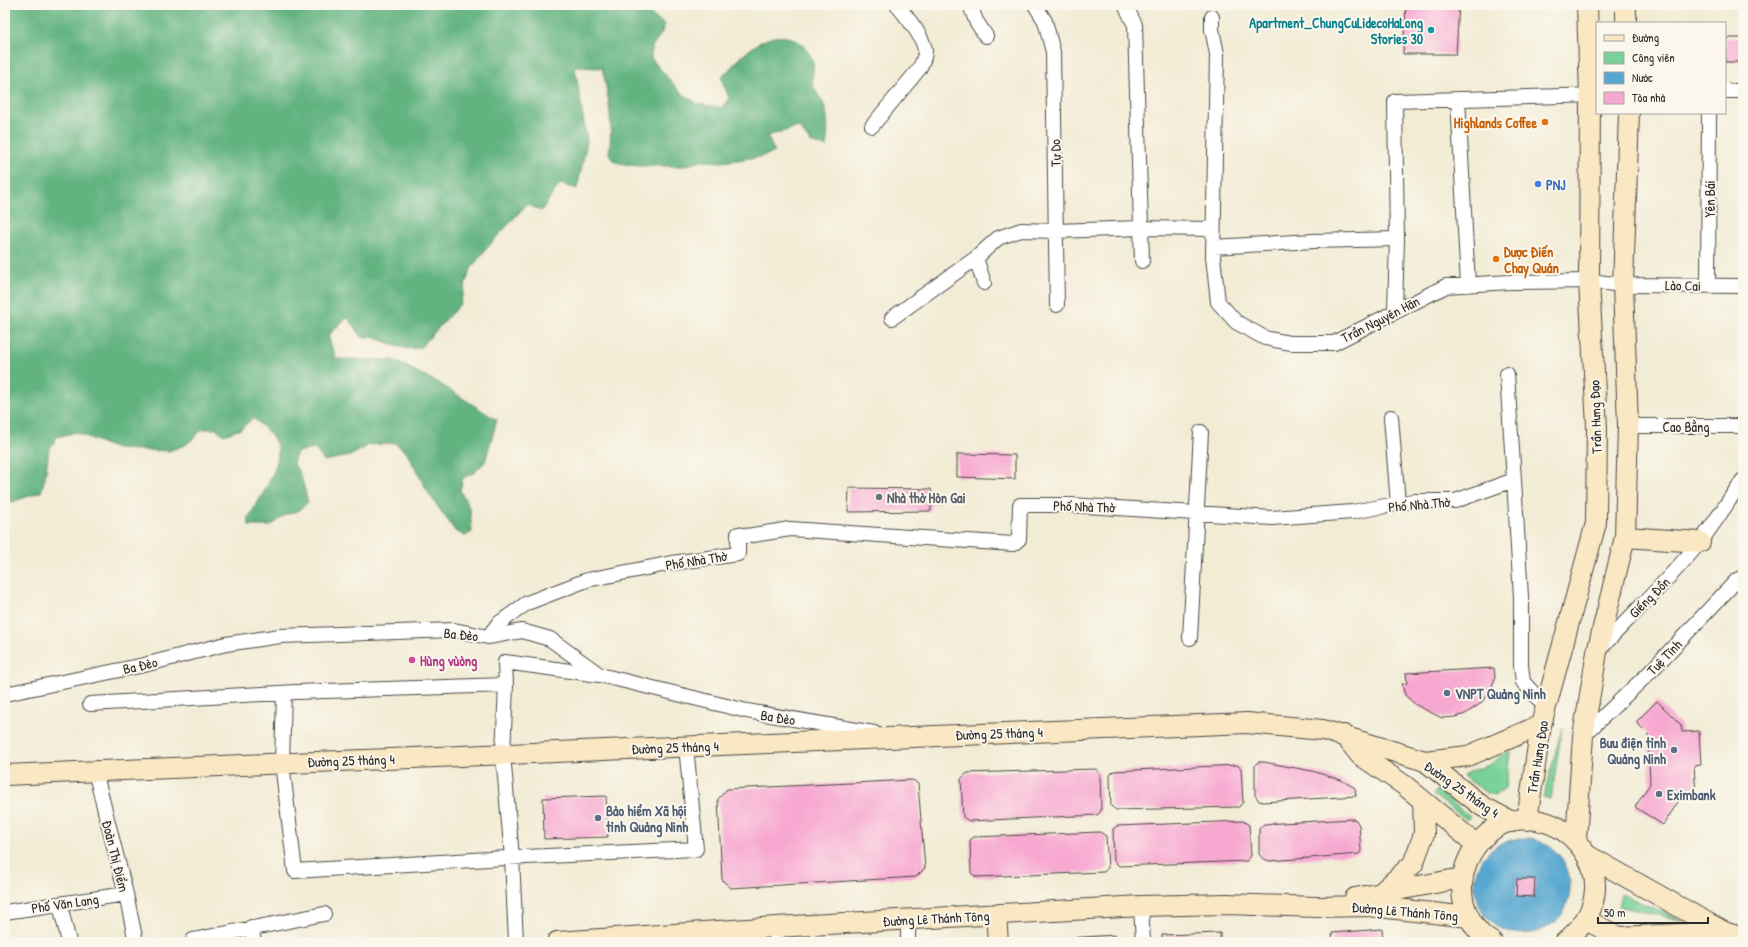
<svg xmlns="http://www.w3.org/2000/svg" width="1748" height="947" font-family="'Patrick Hand',sans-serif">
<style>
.green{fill:#78d198;stroke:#527e62}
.forest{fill:#62b380;stroke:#466f56}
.water{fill:#56a7d1;stroke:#40697e;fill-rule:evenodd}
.building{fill:#f7a8d1}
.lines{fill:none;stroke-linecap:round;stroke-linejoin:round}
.street-casing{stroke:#494844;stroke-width:16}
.secondary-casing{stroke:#494844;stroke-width:22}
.street{stroke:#fff;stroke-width:14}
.secondary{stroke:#fae7c3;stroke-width:20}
.culture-dot{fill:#0f9aa8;stroke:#fbf7ec;stroke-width:1.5}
.food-dot{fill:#e8710a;stroke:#fbf7ec;stroke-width:1.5}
.shop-dot{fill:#3f7fe0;stroke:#fbf7ec;stroke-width:1.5}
.worship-dot{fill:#6b7280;stroke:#fbf7ec;stroke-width:1.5}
.hotel-dot{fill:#d1479c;stroke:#fbf7ec;stroke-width:1.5}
.service-dot{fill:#5c6f8a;stroke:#fbf7ec;stroke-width:1.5}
.labels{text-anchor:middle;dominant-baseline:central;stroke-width:4;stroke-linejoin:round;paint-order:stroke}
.culture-label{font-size:14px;font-weight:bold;fill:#0d838f;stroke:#fbf7ec;text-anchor:end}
.food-label{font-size:14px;font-weight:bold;fill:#c56008;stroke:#fbf7ec;text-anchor:end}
.street-label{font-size:14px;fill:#2b2b2b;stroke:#fbf7ec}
.shop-label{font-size:14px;font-weight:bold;fill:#366cbe;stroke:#fbf7ec;text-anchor:start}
.worship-label{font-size:14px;font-weight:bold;fill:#5b616d;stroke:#fbf7ec;text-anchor:start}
.hotel-label{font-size:14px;font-weight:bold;fill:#b23c85;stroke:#fbf7ec;text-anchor:start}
.service-label{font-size:14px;font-weight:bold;fill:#4e5e75;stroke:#fbf7ec;text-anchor:start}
</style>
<rect width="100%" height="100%" fill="#fbf7ec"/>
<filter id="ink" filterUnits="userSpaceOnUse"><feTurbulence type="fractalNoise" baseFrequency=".025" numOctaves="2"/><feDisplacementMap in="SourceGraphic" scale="8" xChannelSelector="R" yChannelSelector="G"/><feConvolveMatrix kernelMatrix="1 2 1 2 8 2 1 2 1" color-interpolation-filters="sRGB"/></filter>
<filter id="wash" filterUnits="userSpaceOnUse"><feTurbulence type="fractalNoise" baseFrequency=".012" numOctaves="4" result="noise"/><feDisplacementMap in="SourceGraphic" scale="16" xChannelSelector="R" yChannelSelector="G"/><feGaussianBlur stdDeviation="0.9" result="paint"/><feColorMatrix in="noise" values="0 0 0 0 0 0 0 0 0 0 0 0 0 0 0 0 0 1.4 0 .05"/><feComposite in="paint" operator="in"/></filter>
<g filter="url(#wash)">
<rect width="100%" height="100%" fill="#f2ecd5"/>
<path class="green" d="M 1562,728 L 1551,800 L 1543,798 Z
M 1510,751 L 1506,787 L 1496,795 L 1488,794 L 1463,776 C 1471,768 1483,769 1492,763 C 1499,759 1502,753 1510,751 Z
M 1437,790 L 1470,817 L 1467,820 L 1433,795 Z
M 1621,894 L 1685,921 L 1618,906 Z"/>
<path class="forest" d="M 5,5 L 642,5 L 643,9 L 665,25 L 661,34 L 651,48 L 651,58 L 680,92 L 698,104 L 722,108 L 729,98 L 721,78 C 740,59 764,27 794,39 C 802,43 808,50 812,59 C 815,68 811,79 813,86 C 816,92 821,98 824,105 C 829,117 828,134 826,147 L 810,142 L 799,127 L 767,136 L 775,152 L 759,157 L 722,162 L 702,161 L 683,166 L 638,166 L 619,163 L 613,160 L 609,153 C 613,124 609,96 602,68 L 575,67 L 587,142 L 577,189 L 560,184 L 541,211 L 527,204 L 486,249 L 472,267 L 468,276 L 460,304 L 421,347 C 405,351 396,346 381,340 C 376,337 368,337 362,337 L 347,317 L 328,336 L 336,359 L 393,360 L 437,382 L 497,420 L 485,462 L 475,472 L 463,478 L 460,490 L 470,509 L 472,532 L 465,536 L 455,531 L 429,494 L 407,453 L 395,443 L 369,445 L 350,456 L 324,461 L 315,449 L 297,452 L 293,462 L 301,476 L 308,502 L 300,510 L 285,515 L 271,526 L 249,526 L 248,518 C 258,502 283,465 277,446 C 273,434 262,426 253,418 L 241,429 L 224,435 L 216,429 L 203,429 L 187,444 L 169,451 L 116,449 L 76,432 L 57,437 L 49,450 L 45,478 L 41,492 L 12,502 L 5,498 Z"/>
<path class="water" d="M 1519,838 C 1528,839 1536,839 1543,843 C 1570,855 1577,888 1563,913 C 1557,922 1546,929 1536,932 C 1475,947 1443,854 1519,838 ZM 1517,879 L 1535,879 L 1534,897 L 1517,896 Z"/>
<g id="blocks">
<path class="building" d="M 1406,5 L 1459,5 L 1456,54 L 1403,54 Z
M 1725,38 L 1743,38 L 1743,62 L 1725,62 Z
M 957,454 L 1015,455 L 1015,479 L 957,477 Z
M 849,488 L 931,489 L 932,493 L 937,495 L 938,502 L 931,505 L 931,511 L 848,512 Z
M 1494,668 L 1495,678 L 1489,694 L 1480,704 L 1465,714 L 1456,717 L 1442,718 L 1416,705 L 1405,695 L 1402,684 L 1407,683 L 1406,673 Z
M 1657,701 L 1681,725 L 1682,732 L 1699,731 L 1701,765 L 1694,766 L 1696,795 L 1682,796 L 1663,825 L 1635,807 L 1650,784 L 1648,734 L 1636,722 Z
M 1258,762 L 1264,762 L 1312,771 L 1341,780 L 1355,788 L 1356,796 L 1263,802 L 1259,801 L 1255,795 L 1255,765 Z
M 1237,765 L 1241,768 L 1243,802 L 1239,807 L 1116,810 L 1111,806 L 1110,775 L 1114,771 Z
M 1096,769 L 1100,774 L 1101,811 L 1097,815 L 969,821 L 963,817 L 961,779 L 967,773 Z
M 913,780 L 918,784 L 925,868 L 916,877 L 731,888 L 722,880 L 718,799 L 727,789 Z
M 606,796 L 608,837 L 544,839 L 543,798 Z
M 1353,819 L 1356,820 L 1359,825 L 1361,851 L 1359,854 L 1270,861 L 1263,859 L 1259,854 L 1259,829 L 1264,824 Z
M 1243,821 L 1249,825 L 1251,856 L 1247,861 L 1119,866 L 1114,861 L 1113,829 L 1117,826 Z
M 1100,832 L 1106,836 L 1108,868 L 1104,872 L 976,877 L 971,873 L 970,840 L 974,837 Z
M 1517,879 L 1535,879 L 1534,897 L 1516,896 Z
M 1382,929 L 1383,942 L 1333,942 L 1332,933 Z
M 1220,933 L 1220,942 L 1162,942 L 1162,935 Z
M 1115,935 L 1115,942 L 1018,942 L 1018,941 Z"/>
</g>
</g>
<g filter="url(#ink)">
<use href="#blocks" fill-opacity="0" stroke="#494844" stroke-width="1"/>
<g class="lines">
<g class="street-casing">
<path id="street" d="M 970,5 L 976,21 L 986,36
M 1035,5 L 1045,21 L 1053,52 L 1057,305
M 1125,5 L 1135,25 L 1142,261
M 1212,17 L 1212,29 L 1217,54 L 1213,257 L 1218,302 L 1236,322 L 1265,338 L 1290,343 L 1334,343 L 1446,286 L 1510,282 L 1589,281 L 1623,285 L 1743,286
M 1725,91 L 1743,91
M 1458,99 L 1468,285
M 872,126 L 919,69 C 922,63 925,58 925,51 C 924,37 906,16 897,5
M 1213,247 L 1313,241 L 1397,239
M 976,258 L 984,283
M 1708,286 L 1709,113
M 1395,311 L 1397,239 L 1395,101 L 1597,95
M 892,318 L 976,258 L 998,238 L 1021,230 L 1056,231 L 1141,228 L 1213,229
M 1507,374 L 1514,480
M 1391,417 L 1398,504
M 1628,426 L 1743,426
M 488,637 L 498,624 L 527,603 L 587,580 L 672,563 L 738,554 L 738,534 L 747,536 L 790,529 L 1013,544 L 1019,539 L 1020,505 L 1071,505 L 1272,518 L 1352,512 L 1413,501 L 1455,501 L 1514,480 L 1521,597 L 1521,665 L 1523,682 L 1546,707
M 1190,638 L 1201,432
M 1599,650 C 1632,614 1668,581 1699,543 C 1715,523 1728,501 1743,480
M 284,693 L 282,763 L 295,871 L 505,858 L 696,849 L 686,746
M 5,694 L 144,665 L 226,644 L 280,636 L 454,630 L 488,637 L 522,631 L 550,639 L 600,675 L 747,711 L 874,733
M 90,704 L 296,692 L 506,685
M 1583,736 L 1649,673 L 1737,580 L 1743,577
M 95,771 L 126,894 L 136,942
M 60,905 L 69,942
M 1141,906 L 1143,942
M 5,912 L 126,894
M 908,919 L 908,942
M 251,927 L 254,942
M 776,927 L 777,942
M 194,942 L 193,940 L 324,914
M 516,942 L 512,858 L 503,754 L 506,685 L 505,662 L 599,675"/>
</g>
<g class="secondary-casing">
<path id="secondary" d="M 1626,5 L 1626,23
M 1625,537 L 1700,542
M 1344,735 L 1360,755 L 1404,785 L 1477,845
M 1425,761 L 1468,756 L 1541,725
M 5,775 L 1247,723 L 1323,730 L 1425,761 L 1482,806 L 1512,822
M 1527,820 L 1541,725 L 1596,523 L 1597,427 L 1589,281 L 1590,95 L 1587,5
M 1576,840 L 1583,736 L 1597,652 L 1625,537 L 1628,426 L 1623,285 L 1629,113
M 1587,855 L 1724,932 L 1743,938
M 1381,893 L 1413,864 L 1424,834 L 1423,801
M 1355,898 L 1462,878
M 996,914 L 998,942
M 1586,920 L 1619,937 L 1724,932
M 557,942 L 776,927 L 1141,906 L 1226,904 L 1316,907 L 1369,906 L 1469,917
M 1492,942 C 1474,933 1462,908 1462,889 C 1462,868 1469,852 1484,837 C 1544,779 1646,876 1565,942"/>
</g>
<use href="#street" class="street"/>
<use href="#secondary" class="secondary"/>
</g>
</g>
<circle class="culture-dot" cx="1431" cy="30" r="4"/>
<g class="food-dot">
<circle cx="1545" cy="122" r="4"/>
<circle cx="1496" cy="259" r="4"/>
</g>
<circle class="shop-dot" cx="1538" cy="184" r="4"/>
<circle class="worship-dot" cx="879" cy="497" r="4"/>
<circle class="hotel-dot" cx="412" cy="660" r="4"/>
<g class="service-dot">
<circle cx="1447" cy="693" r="4"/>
<circle cx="1674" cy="750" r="4"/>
<circle cx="1659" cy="794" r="4"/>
<circle cx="598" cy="818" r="4"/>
</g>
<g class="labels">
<g class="culture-label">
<text x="1423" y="22">Apartment_ChungCuLidecoHaLong<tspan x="1423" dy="16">Stories 30</tspan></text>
</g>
<g class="food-label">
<text x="1537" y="122">Highlands Coffee</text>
<text x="1504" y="251" text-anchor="start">Dược Điến<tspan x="1504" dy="16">Chay Quán</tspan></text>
</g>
<g class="street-label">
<text transform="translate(1055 153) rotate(-91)">Tự Do</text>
<text transform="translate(1709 199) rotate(-90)">Yên Bái</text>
<text transform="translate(1683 285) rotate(1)">Lào Cai</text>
<text transform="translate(1380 319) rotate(-27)">Trần Nguyên Hãn</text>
<text transform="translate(1595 417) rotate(-92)">Trần Hưng Đạo</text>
<text x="1686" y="426">Cao Bằng</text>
<text transform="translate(1419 504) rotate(-5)">Phố Nhà Thờ</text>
<text transform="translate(1084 506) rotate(2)">Phố Nhà Thờ</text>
<text transform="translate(696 560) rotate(-9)">Phố Nhà Thờ</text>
<text transform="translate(1649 597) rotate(-45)">Giếng Đồn</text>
<text transform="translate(461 634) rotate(6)">Ba Đèo</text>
<text transform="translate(1664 657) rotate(-46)">Tuệ Tĩnh</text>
<text transform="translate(140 665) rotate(-13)">Ba Đèo</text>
<text transform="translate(778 717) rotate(9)">Ba Đèo</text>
<text transform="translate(999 733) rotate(-2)">Đường 25 tháng 4</text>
<text transform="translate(675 747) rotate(-2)">Đường 25 tháng 4</text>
<text transform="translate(1537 757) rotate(-81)">Trần Hưng Đạo</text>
<text transform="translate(351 760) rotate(-2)">Đường 25 tháng 4</text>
<text transform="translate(1462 789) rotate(35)">Đường 25 tháng 4</text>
<text transform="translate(116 856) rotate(76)">Đoàn Thị Điểm</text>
<text transform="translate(65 903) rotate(-8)">Phố Văn Lang</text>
<text transform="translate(1405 911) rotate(5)">Đường Lê Thánh Tông</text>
<text transform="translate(936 918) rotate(-3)">Đường Lê Thánh Tông</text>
</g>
<g class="shop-label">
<text x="1546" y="184">PNJ</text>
</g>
<g class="worship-label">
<text x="887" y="497">Nhà thờ Hòn Gai</text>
</g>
<g class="hotel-label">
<text x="420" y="660">Hùng vùòng</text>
</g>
<g class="service-label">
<text x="1455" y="693">VNPT Quảng Ninh</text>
<text x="1666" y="742" text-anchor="end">Bưu điện tỉnh<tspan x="1666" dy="16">Quảng Ninh</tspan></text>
<text x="1667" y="794">Eximbank</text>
<text x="606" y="810">Bảo hiểm Xã hội<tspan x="606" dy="16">tỉnh Quảng Ninh</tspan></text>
</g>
</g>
<rect width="1748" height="947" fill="none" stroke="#fbf7ec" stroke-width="20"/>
<rect x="1596" y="22" width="130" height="92" fill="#fbf7ec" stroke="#a8a59f"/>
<rect x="1604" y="35" width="20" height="6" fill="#fae7c3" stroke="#a8a59f"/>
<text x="1632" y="42" font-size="12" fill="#2b2b2b">Đường</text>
<rect x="1604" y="52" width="20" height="12" fill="#78d198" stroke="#a8a59f"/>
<text x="1632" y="62" font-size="12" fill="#2b2b2b">Công viên</text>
<rect x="1604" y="72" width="20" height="12" fill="#56a7d1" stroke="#a8a59f"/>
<text x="1632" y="82" font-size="12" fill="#2b2b2b">Nước</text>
<rect x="1604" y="92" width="20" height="12" fill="#f7a8d1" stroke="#a8a59f"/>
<text x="1632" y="102" font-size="12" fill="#2b2b2b">Tòa nhà</text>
<path d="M1598 917v6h110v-6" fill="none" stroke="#2b2b2b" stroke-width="2"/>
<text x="1604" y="917" font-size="12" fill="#2b2b2b" stroke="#fbf7ec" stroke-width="3" paint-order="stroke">50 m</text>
</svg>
